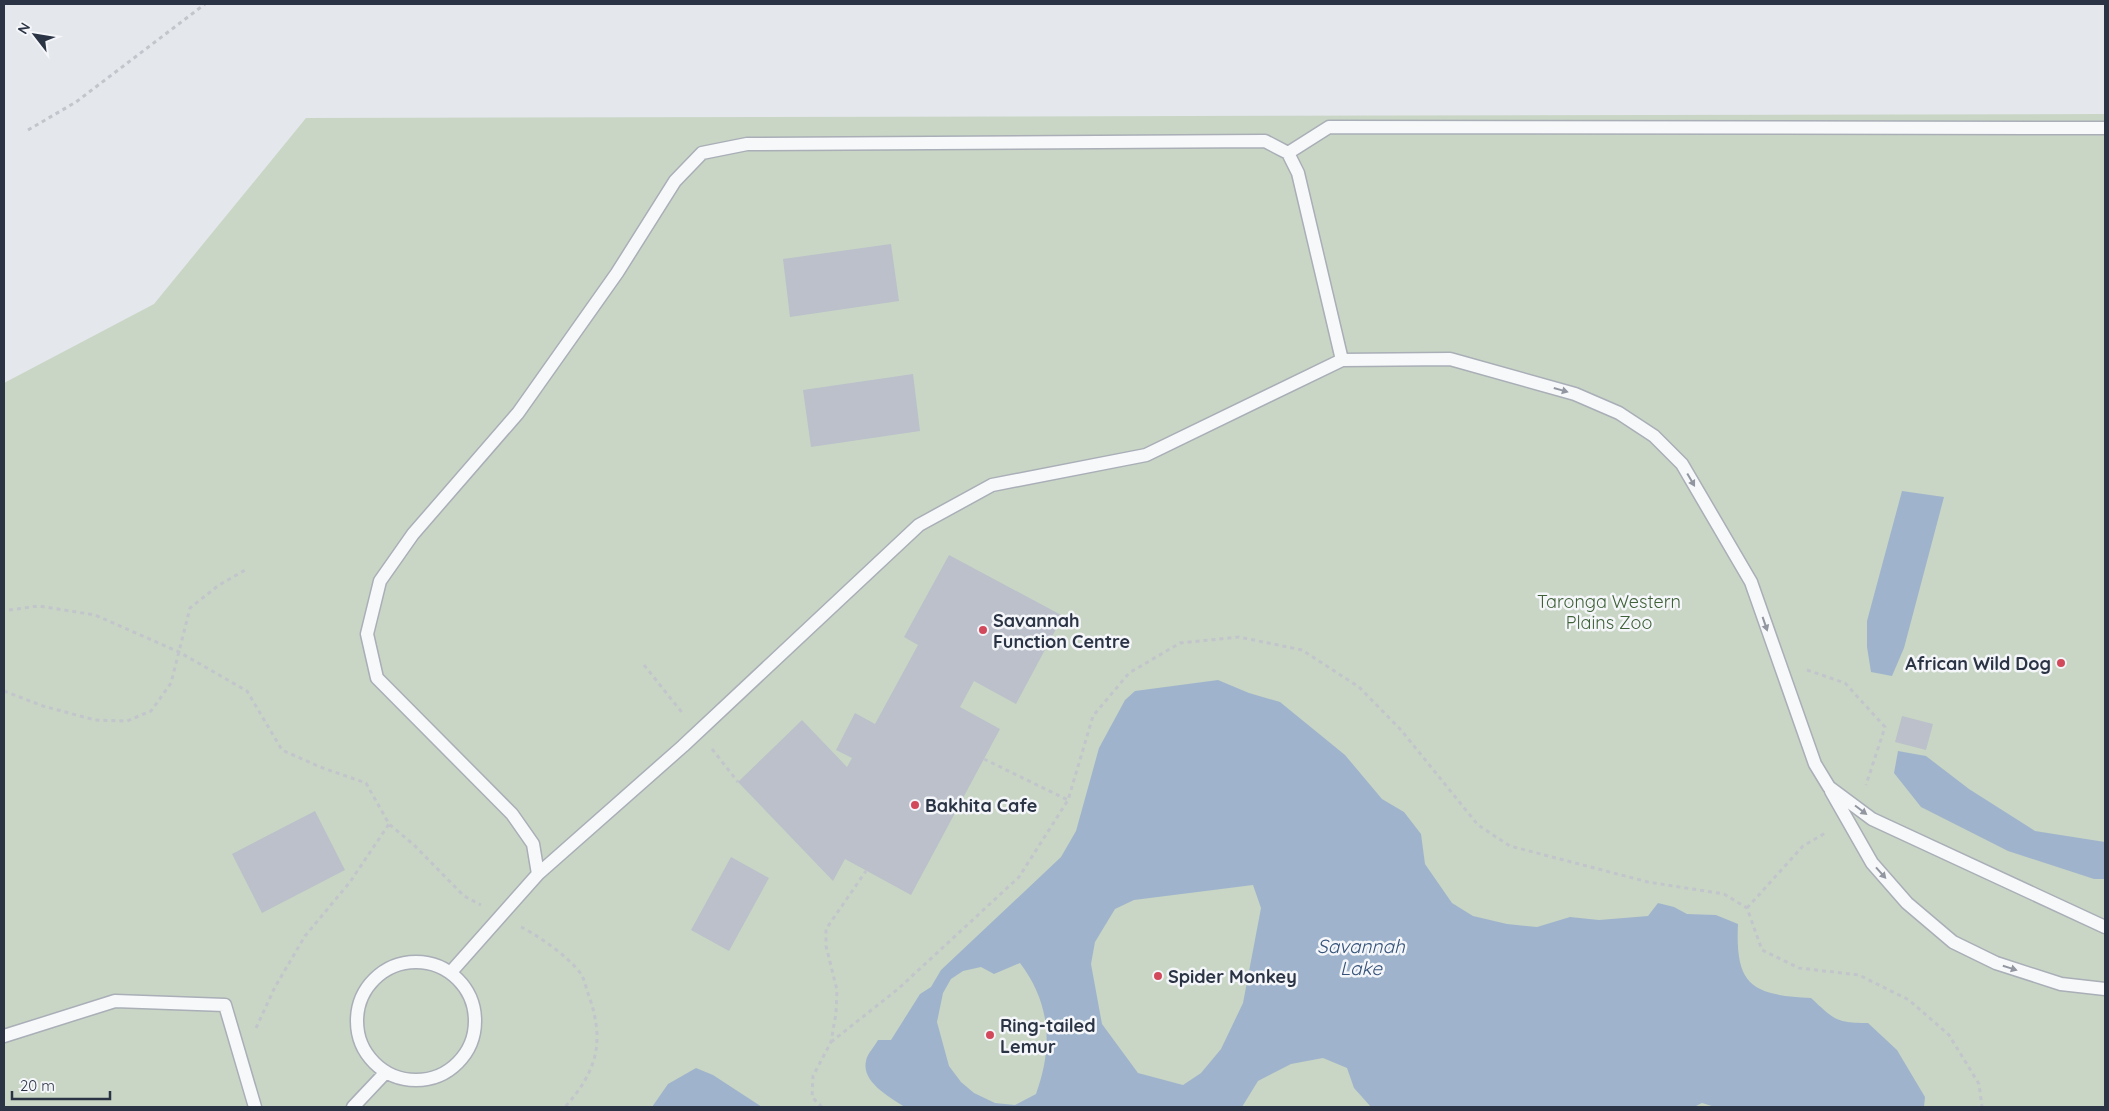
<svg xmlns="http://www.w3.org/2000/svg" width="2109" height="1111" font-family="Quicksand,sans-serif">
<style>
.green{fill:#c9d6c5}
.water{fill:#9fb4cc;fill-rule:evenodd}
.building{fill:#bbc0ca}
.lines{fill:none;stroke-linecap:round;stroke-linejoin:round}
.service-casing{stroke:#a9aeb7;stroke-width:15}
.path{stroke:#c2c5cb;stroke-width:3;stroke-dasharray:4 4;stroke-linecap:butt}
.service{stroke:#f7f8fa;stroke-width:12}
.oneway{fill:#9196a0}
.poi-dot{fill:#d1495b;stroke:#f4f6f9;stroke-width:2}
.labels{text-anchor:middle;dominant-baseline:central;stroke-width:5;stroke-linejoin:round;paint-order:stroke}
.park-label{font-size:18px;fill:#3f6138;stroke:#f4f6f9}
.poi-label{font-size:18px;font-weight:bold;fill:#2b3445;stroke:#f4f6f9;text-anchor:start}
.water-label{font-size:19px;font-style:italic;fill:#34527a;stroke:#f4f6f9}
</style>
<rect width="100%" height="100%" fill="#e4e7ec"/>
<path class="green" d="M 2105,114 L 2105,1107 L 4,1107 L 4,383 L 154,304 L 306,118 Z"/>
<path class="water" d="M 1902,491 L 1944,497 L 1904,648 L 1892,676 L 1871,672 L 1867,647 L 1867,621 Z
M 1218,680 L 1249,693 L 1280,702 L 1345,755 L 1382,799 L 1404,812 L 1421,834 L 1425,864 L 1452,903 L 1473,916 L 1507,924 L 1537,927 L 1570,917 L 1599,920 L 1648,916 L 1658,903 L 1674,907 L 1687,914 L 1716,915 L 1738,924 C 1735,986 1752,995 1811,998 C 1834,1019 1835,1023 1868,1023 L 1897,1050 L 1925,1097 L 1924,1107 L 1715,1107 L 1702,1103 L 1694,1107 L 1371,1107 L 1354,1088 L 1347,1068 L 1323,1058 L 1291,1064 L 1258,1081 L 1242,1107 L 905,1107 C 891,1098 861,1082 866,1061 C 867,1054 875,1046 878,1040 L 891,1040 L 920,994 L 931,987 L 941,970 L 1061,857 L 1076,831 L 1099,748 L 1125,700 L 1135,691 ZM 1253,885 L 1261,908 L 1243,1003 L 1221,1049 L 1201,1073 L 1183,1085 L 1138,1073 L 1102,1024 L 1091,964 L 1095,942 L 1115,909 L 1134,900 ZM 1020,963 C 1051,1004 1053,1047 1036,1094 L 1015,1105 L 995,1103 L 974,1093 L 961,1082 L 949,1066 L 937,1022 L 943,993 L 951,979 L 963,971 L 981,967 L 994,974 Z
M 1898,751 L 1926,756 L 1969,789 L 2035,831 L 2105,842 L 2105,879 L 2094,879 L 2008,851 L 1921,807 L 1894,773 Z
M 696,1068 L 713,1075 L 762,1107 L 652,1107 L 668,1084 Z"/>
<path class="building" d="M 891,244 L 899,301 L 790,317 L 783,259 Z
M 913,374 L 920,431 L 811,447 L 803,390 Z
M 949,555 L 1063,616 L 1016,704 L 974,681 L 960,707 L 1000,729 L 911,895 L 845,859 L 833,881 L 738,782 L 802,720 L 847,767 L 852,758 L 836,750 L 855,713 L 875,724 L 918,645 L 904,637 Z
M 1902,716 L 1933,724 L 1926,750 L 1895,742 Z
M 315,811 L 345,870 L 262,913 L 232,854 Z
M 731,857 L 769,878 L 729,951 L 691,930 Z"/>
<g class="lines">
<g class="service-casing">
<path id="service" d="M 1288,153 L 1329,127 L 2105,128
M 1831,791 L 1872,863 L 1907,903 L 1953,942 L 1996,963 L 2061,984 L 2105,989
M 538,874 L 533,844 L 512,814 L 377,678 L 367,634 L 380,581 L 413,534 L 518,413 L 617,273 L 675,181 L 702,153 L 747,144 L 1265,141 L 1288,153 L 1298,173 L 1342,360
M357 1021a59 59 0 1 1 118 0a59 59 0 1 1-118 0Z
M 451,972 L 538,874 L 683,746 L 919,525 L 992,485 L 1146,455 L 1342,360 L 1450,359 L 1575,394 L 1619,413 L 1654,436 L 1682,464 L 1751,582 L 1815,764 L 1829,787 L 1872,819 L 2105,927
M 4,1036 L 115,1001 L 225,1005 L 255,1107
M 353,1107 L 386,1072"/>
</g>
<path class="path" d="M 28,130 L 76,102 L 205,4
M 9,610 L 39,606 L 95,615 L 179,652 L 247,691 L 282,750 L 320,767 L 366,783 L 389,824 L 414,845 L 464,896 L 481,905
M 644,665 L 684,715
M 1807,670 L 1845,683 L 1885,727 L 1866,785
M 4,691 L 43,706 L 95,720 L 127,721 L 151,711 L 171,683 L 190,608 L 219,585 L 247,569
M 712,749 L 738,782
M 984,759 L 1068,800 L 1093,716 L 1129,673 L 1180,643 L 1239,637 L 1302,650 L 1359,687 L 1401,730 L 1478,825 L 1510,846 L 1648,882 L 1724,894 L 1747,908 L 1762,950 L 1799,968 L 1859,975 L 1909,1000 L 1949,1035 L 1979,1084 L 1982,1107
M 1747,908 L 1803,846 L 1827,832
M 521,927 C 539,936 569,957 581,974 C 585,980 586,989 589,996 C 605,1042 597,1071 565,1107
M 256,1028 L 275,987 L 305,936 L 350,882 L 389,824
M 831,1042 L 898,989 L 1019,877 L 1068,800
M 822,1107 L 812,1097 L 813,1076 L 831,1042 L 836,1013 L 837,990 L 826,946 L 826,929 L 866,871"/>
<use href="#service" class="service"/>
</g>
<defs><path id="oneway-solid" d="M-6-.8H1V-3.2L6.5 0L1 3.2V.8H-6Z" transform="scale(1.25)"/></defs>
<g class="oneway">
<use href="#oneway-solid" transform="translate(1561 390) rotate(16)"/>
<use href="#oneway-solid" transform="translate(1691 480) rotate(60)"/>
<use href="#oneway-solid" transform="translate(1765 624) rotate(71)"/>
<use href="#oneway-solid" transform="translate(1861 810) rotate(37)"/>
<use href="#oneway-solid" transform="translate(1881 873) rotate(48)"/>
<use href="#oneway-solid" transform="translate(2010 968) rotate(17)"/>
</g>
<g class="poi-dot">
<circle cx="983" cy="630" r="5"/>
<circle cx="2061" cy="663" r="5"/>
<circle cx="915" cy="805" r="5"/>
<circle cx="1158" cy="976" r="5"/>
<circle cx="990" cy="1035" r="5"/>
</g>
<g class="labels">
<g class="park-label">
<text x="1609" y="601">Taronga Western<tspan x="1609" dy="21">Plains Zoo</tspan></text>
</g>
<g class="poi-label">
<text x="993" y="620">Savannah<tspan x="993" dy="21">Function Centre</tspan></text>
<text x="2051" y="663" text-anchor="end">African Wild Dog</text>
<text x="925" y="805">Bakhita Cafe</text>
<text x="1168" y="976">Spider Monkey</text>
<text x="1000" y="1025">Ring-tailed<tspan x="1000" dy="21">Lemur</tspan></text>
</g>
<g class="water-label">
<text x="1361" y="946">Savannah<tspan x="1361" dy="22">Lake</tspan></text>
</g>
</g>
<rect width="2109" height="1111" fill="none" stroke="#2b3445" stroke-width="10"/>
<g transform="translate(35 35) rotate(301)" stroke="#f4f6f9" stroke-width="4" paint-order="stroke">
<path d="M0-4L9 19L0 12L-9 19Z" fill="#2b3445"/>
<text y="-8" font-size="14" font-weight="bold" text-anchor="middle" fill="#2b3445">N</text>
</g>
<path d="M12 1091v8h98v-8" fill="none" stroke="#2b3445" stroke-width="2.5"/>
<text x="20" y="1091" font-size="15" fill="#2b3445" stroke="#f4f6f9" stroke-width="4" paint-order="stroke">20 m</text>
</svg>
